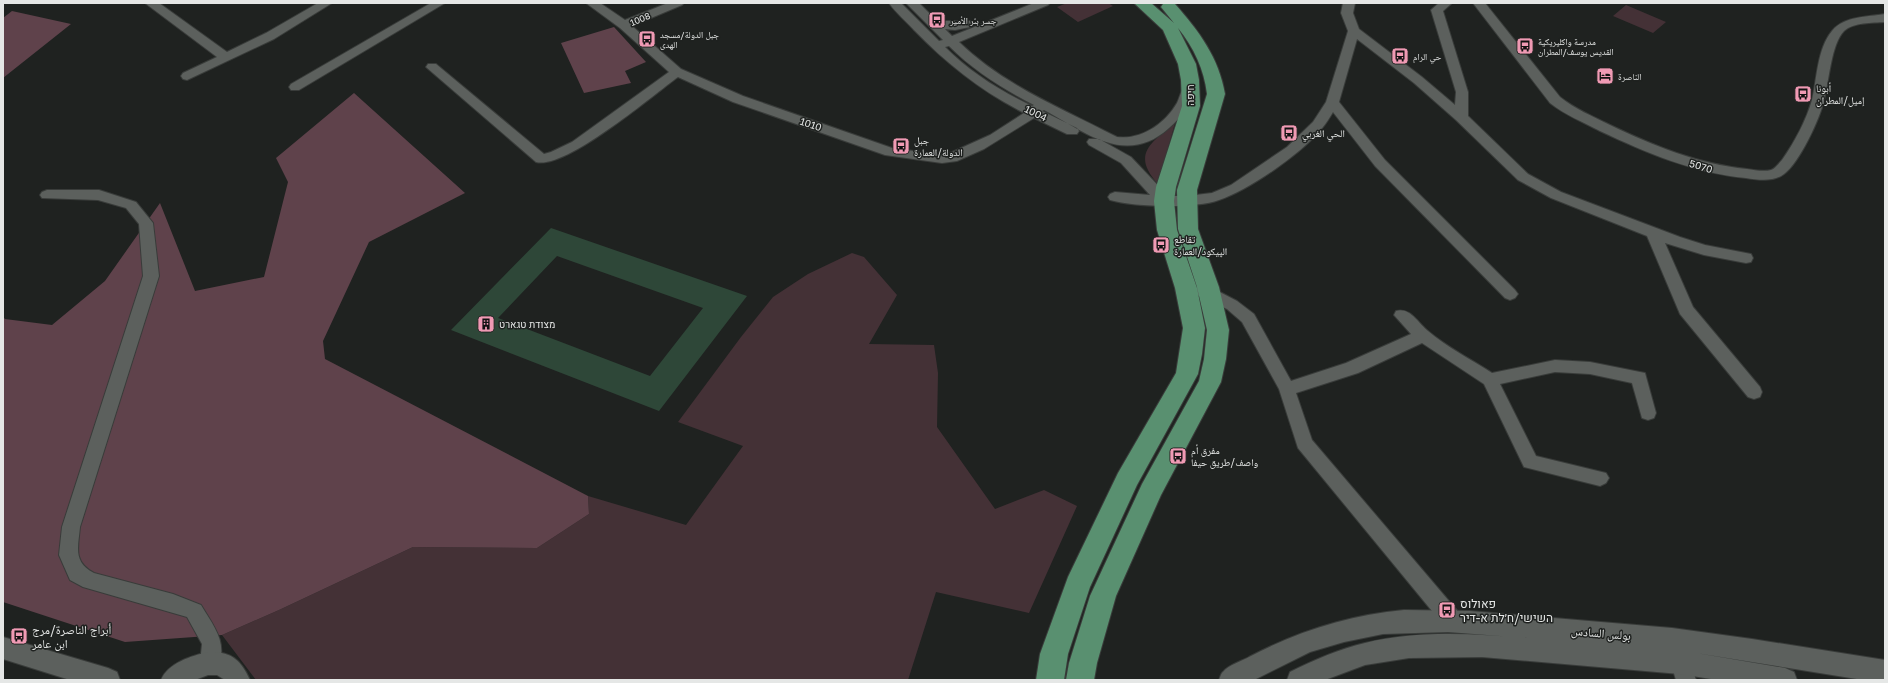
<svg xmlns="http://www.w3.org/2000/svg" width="1888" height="683" font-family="'Golos Text','Noto Naskh Arabic',Heebo,sans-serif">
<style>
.green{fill:#443136}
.forest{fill:#5f424b}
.building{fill:#2e4738;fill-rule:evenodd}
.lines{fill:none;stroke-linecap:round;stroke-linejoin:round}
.minor-casing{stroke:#393c3a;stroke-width:2}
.tertiary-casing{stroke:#393c3a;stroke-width:2}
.trunk-casing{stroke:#393c3a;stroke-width:2}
.minor{fill:#5c605d;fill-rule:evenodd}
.tertiary{fill:#5c605d;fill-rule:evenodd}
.trunk{fill:#599070;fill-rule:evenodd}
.labels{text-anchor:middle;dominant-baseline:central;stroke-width:3;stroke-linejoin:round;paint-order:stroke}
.far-street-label{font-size:9px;fill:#e5e7e6;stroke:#1f2220}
.far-poi-label{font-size:9px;fill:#e5e7e6;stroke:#1f2220;text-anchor:start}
.poi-label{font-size:10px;fill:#e5e7e6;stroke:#1f2220;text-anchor:start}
.street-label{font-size:10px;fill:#e5e7e6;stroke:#1f2220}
.near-poi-label{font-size:12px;fill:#e5e7e6;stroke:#1f2220;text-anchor:start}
.near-street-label{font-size:12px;fill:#e5e7e6;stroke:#1f2220}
</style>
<rect width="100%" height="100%" fill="#1f2220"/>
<path class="green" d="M 1067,3 L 1108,3 L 1113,6 L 1078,22 L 1057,7 Z
M 1626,5 L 1666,22 L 1653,33 L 1613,16 Z
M 1175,123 L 1158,184 C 1131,154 1151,143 1175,123 Z
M 852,253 L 864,257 L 897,295 L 869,344 L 934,345 L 938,373 L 937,427 L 995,509 L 1044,490 L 1077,506 L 1029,613 L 936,592 L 908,680 L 256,680 L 222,635 L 279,610 L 413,547 L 537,548 L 589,514 L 588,496 L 686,525 L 743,446 L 678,422 L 741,337 L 773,297 L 808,274 Z"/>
<path class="forest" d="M 12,11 L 71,24 L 3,78 L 3,18 Z
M 614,27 L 646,62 L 625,71 L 631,83 L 584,93 L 561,43 Z
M 354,93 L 465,193 L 369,242 L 323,341 L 325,359 L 588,496 L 589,514 L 537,548 L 413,547 L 279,610 L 222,635 L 125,642 L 3,602 L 3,317 L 5,319 L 52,325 L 105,281 L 160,203 L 195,291 L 264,277 L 288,182 L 276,158 Z"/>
<path class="building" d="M 551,228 L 747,296 L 659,411 L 451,330 ZM 557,256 L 703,308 L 650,376 L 498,318 Z"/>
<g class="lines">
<g class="minor-casing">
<path id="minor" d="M 145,3 L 159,3 L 227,52 L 266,33 L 318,3 L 332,3 L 274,39 L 187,80 L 183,79 L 181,76 L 183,73 L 217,57 Z
M 431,3 L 445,3 L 299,90 L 291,90 L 289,87 L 291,84 Z
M 586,3 L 600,3 L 625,20 L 668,3 L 684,3 L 682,5 L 632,26 L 681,69 L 743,96 L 892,148 L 942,155 L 950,153 L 990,135 L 1024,113 C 981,91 947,64 914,30 C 906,21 896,13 889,3 L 901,3 L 939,41 L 943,40 L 906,3 L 919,3 L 937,21 L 970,21 L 972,24 L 970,27 L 955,30 L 945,29 L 952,36 L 1034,3 L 1050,3 L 1048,5 L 959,42 C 1003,85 1063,109 1117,137 C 1141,140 1165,124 1177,103 C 1180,97 1181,90 1185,85 L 1193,85 L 1195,88 C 1191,104 1182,117 1169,128 C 1126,167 1085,132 1044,110 L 1042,111 L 1077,128 L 1079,131 L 1077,134 L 1067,134 L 1034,118 L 984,149 L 957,161 L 942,163 L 885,155 L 733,102 L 678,77 C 652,96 565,170 536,162 L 426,67 L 428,64 L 436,64 L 544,154 L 551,152 L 572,142 L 669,72 L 620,28 ZM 949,46 C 974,71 1003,89 1034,105 L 1032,106 C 1000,91 970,72 945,47 Z
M 1343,3 L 1355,3 L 1353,13 L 1359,29 L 1422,77 L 1455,105 L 1456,92 L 1431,10 L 1439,3 L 1452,3 L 1443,11 L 1468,92 L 1468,116 L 1528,174 L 1561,192 L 1680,237 L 1705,245 L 1751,254 L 1753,258 L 1751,262 L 1746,263 L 1704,255 L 1665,243 L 1693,307 L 1760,387 L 1762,392 L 1760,397 L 1754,399 L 1748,397 L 1680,314 L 1647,236 L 1551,198 L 1518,180 L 1456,120 L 1414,83 L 1357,39 L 1339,102 L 1385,160 L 1515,290 L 1518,294 L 1515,298 L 1510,300 L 1505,298 L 1375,166 L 1333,112 C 1330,117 1327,122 1323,127 C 1304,152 1249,190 1219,200 C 1195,209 1134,207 1110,200 L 1108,197 L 1110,194 L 1115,192 L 1150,195 L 1121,163 L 1089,145 L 1087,142 L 1089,139 L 1099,139 L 1131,157 L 1168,196 L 1187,196 L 1212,193 L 1231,185 L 1287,147 L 1313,122 L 1326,102 L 1348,31 L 1341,13 Z
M 1473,3 L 1485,3 L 1560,97 C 1575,109 1592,116 1610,125 C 1654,146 1698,164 1747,169 C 1754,170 1764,172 1771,170 C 1775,169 1779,163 1782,160 C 1794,143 1806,121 1812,100 C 1817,79 1817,49 1832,31 C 1844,16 1867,17 1885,14 L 1885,22 C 1872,23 1854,22 1844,31 C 1831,44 1829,82 1824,100 C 1820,119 1799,163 1784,174 C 1774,182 1758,180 1746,178 C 1694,173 1647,153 1600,131 C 1583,122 1565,115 1550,103 Z
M 47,190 L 99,190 L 136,202 L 153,223 L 159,276 L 80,527 C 78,548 73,562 94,573 L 173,594 L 201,605 C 214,627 229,643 217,670 L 210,673 L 203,670 L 200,663 L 202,644 L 187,617 L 83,587 L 70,580 L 59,555 L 62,527 L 143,276 L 139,224 L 126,208 L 98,200 L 42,198 L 40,195 L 42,192 Z
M 1202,285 L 1214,289 L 1237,301 L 1254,314 L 1291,381 L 1346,363 L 1411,334 L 1394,315 L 1396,311 C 1410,307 1418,323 1428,331 C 1445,346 1472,360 1492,373 L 1555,360 L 1590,362 L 1645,373 L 1656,413 L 1654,418 L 1648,420 L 1642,418 L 1632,383 L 1590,374 L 1555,372 L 1500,384 L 1536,456 L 1606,473 L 1609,478 L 1606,483 L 1600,486 L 1524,467 L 1484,384 L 1422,343 L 1358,373 L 1296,393 L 1312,440 L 1460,614 L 1463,621 L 1460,628 L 1453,630 L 1446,628 L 1298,448 L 1279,389 L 1242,322 L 1227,309 L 1197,295 L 1194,291 L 1197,287 Z
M 1678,644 L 1685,647 L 1696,680 L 1676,680 L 1668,654 L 1671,647 Z"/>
</g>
<g class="tertiary-casing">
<path id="tertiary" d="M 1404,610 L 1470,611 L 1672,628 L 1752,639 L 1885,660 L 1885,680 L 1863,680 L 1696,653 L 1785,668 L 1794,672 L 1797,680 L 1717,680 L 1680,674 L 1482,657 L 1409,658 L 1365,665 L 1325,680 L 1287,680 L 1290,672 C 1314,660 1339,649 1365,643 C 1417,630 1474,634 1527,638 L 1448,632 L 1383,634 L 1344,642 L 1310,652 L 1254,680 L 1219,680 C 1220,678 1221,673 1223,672 C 1228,665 1242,661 1249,657 C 1298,631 1350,615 1404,610 Z
M 3,637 L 108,668 L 117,672 L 120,680 L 70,680 L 3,659 Z
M 208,652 C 231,651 241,660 250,680 L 225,680 L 217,675 L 208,675 L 195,680 L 161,680 C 168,663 191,656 208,652 Z"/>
</g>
<g class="trunk-casing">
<path id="trunk" d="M 1134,3 L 1151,3 L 1174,23 L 1161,7 L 1163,4 L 1175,4 C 1199,31 1219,58 1225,94 L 1197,190 L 1198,229 L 1219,287 L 1229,330 L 1226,359 L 1221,382 L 1161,495 L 1116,596 L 1097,663 L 1094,680 L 1066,680 L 1069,663 L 1090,596 L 1142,484 L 1199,381 L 1204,359 L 1207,330 L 1197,287 L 1178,229 L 1177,190 L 1207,94 C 1204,69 1194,48 1178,28 L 1196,64 L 1199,80 L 1200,106 L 1176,187 L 1174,201 L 1177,230 L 1197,288 L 1205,328 L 1202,354 L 1198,374 L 1137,485 L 1090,587 L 1068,654 L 1064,680 L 1036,680 L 1040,654 L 1068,577 L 1118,473 L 1176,373 L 1183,328 L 1175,288 L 1157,230 L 1154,201 L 1156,187 L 1182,106 L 1181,80 L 1178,64 L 1163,30 Z"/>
</g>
<use href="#minor" class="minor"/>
<use href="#tertiary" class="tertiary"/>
<use href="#trunk" class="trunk"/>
</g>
<defs>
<g id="bus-square" transform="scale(0.9)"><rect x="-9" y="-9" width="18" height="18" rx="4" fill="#f09ab4" stroke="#1f2220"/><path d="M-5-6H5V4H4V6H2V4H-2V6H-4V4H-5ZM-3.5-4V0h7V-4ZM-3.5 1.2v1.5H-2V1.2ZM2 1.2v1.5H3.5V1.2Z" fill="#111"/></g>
<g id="hotel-square" transform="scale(0.9)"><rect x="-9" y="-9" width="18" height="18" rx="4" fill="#f09ab4" stroke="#1f2220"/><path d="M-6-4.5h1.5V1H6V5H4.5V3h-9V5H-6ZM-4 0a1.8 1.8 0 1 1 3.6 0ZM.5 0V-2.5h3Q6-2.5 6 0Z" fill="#111"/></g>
<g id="building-square" transform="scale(0.9)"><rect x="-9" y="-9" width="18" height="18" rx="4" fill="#f09ab4" stroke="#1f2220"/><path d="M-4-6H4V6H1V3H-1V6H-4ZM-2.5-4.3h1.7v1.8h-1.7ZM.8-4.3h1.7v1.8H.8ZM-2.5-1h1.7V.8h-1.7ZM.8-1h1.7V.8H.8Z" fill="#111"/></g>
</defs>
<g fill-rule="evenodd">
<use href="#bus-square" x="937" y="20"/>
<use href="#bus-square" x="647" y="39"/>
<use href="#bus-square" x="1525" y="46"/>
<use href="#bus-square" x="1400" y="56"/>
<use href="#hotel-square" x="1605" y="76"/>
<use href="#bus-square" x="1803" y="94"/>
<use href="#bus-square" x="1289" y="133"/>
<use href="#bus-square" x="901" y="146"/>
<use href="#bus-square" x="1161" y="245"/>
<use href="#building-square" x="486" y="324"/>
<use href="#bus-square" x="1178" y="456"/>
<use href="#bus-square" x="1447" y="610"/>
<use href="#bus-square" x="19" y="636"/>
</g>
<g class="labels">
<g class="far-street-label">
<text transform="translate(640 19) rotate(-23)">1008</text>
</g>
<g class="far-poi-label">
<text x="950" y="20">جسر بئر الأمير</text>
<text x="660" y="34">جبل الدولة/مسجد<tspan x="660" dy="10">الهدى</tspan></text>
<text x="1538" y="41">مدرسة واكليريكية<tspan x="1538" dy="10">القديس يوسف/المطران</tspan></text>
<text x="1413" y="56">حي الرام</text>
<text x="1618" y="76">الناصرة</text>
</g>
<g class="poi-label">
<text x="1816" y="88">أبونا<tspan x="1816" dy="12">إميل/المطران</tspan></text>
<text x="1302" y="133">الحي الغربي</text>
<text x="914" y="140">جبل<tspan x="914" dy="12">الدولة/العمارة</tspan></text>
<text x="1174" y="239">تقاطع<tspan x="1174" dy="12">الپيكود/العمارة</tspan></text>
<text x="499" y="324">מצודת טגארט</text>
<text x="1191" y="450">مفرق أم<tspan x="1191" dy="12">واصف/طريق حيفا</tspan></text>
</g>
<g class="street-label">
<text transform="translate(1190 95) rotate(-90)">חיפה</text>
<text transform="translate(1036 113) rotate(26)">1004</text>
<text transform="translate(811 124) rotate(19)">1010</text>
<text transform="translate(1701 166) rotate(17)">5070</text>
</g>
<g class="near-poi-label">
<text x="1460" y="603">פאולוס<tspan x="1460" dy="14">השישי/ח׳לת א-דיר</tspan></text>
<text x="32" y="629">أبراج الناصرة/مرج<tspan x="32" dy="14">ابن عامر</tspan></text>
</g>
<g class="near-street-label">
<text transform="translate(1601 633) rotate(5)">بولس السادس</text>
</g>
</g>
<rect width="1888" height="683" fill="none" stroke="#e5e7e6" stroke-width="8"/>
</svg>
